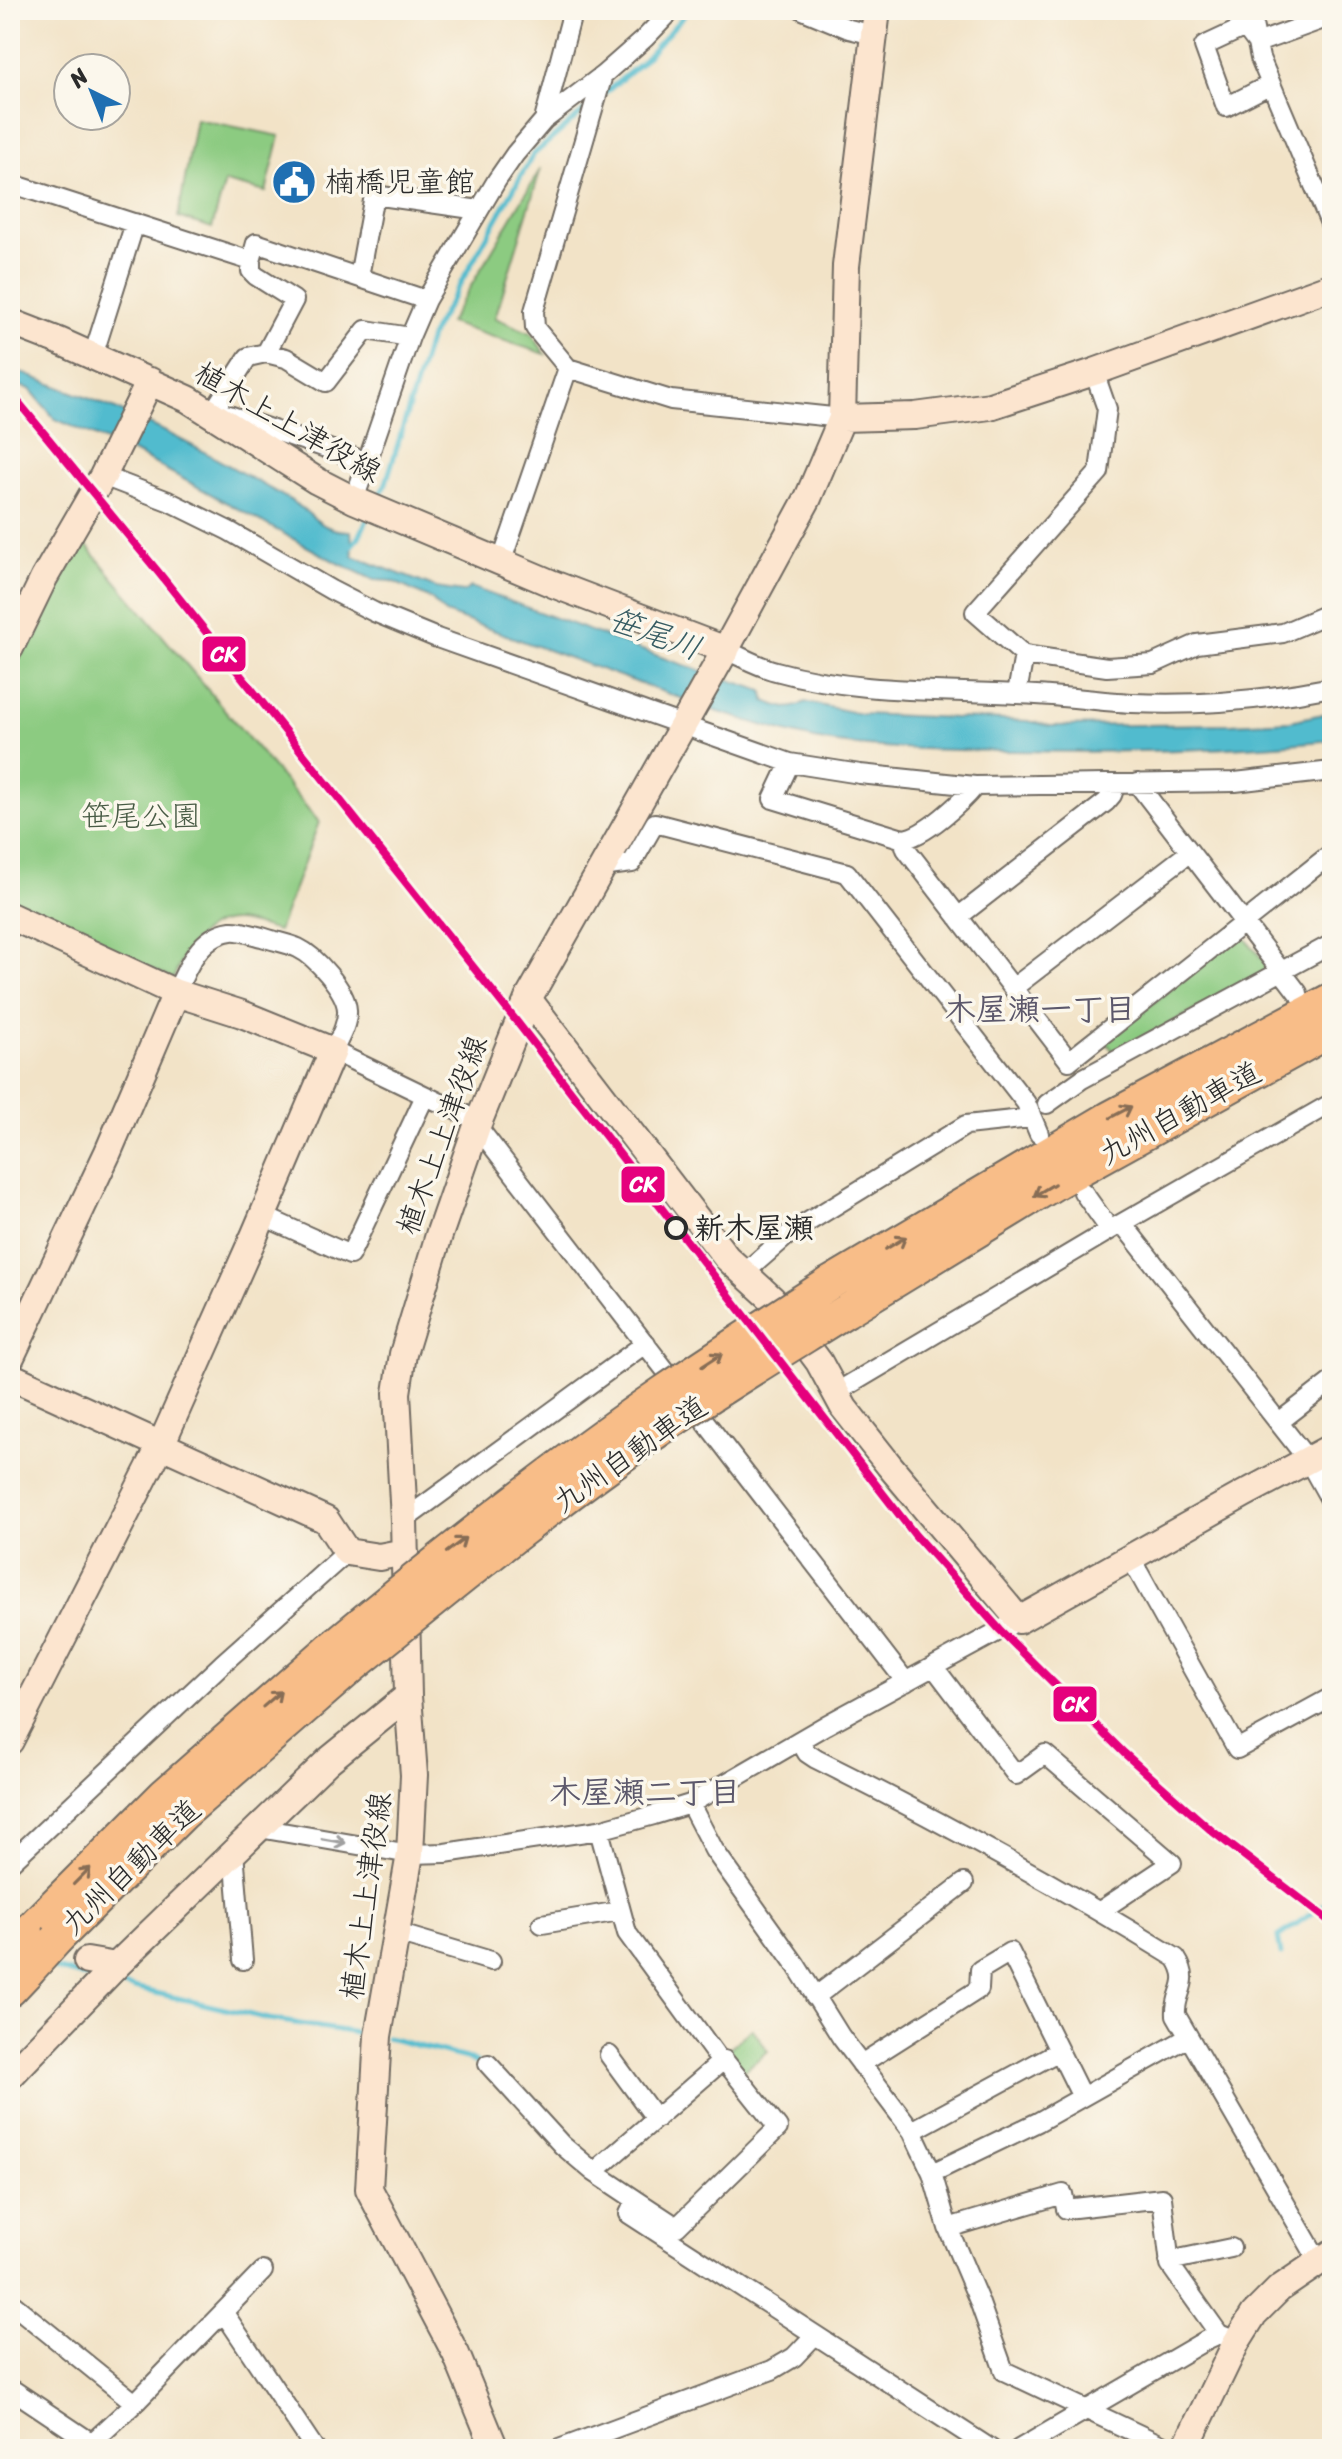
<svg xmlns="http://www.w3.org/2000/svg" width="1342" height="2459" font-family="Sriracha,'Klee One',sans-serif">
<style>
.green{fill:#8ccb81;stroke:#5c7b56;stroke-width:2}
.water{fill:#51bbce;stroke:#3e737c;stroke-width:2}
.lines{fill:none;stroke-linecap:round;stroke-linejoin:round}
.stream{stroke:#51bbce;stroke-width:5}
.street-casing{stroke:#716b62;stroke-width:22}
.secondary-casing{stroke:#716b62;stroke-width:30}
.highway-casing{stroke:#716b62;stroke-width:36}
.street{stroke:#fff;stroke-width:18}
.secondary{stroke:#fce5cf;stroke-width:26}
.highway{stroke:#f8bd88;stroke-width:32}
.highway-bridge-casing{stroke:#716b62;stroke-width:36;stroke-linecap:butt}
.highway-bridge{stroke:#f8bd88;stroke-width:32}
.rail-1-casing{stroke:#fbf7ec;stroke-width:14}
.rail-1{stroke:#e5007d;stroke-width:8}
.oneway{stroke:#876d55}
.oneway2{stroke:#a0a0a0}
.stop-dot{fill:#fbf7ec;stroke:#2b2b2b;stroke-width:4}
.labels{text-anchor:middle;dominant-baseline:central;stroke-width:7;stroke-linejoin:round;paint-order:stroke}
.poi-label{font-size:30px;fill:#2b2b2b;stroke:#fbf7ec;text-anchor:start}
.street-label{font-size:30px;fill:#2b2b2b;stroke:#fbf7ec}
.park-label{font-size:30px;fill:#485b45;stroke:#fbf7ec}
.stop-label{font-size:30px;font-weight:bold;fill:#2b2b2b;stroke:#fbf7ec;text-anchor:start}
.water-label{font-size:32px;font-style:italic;fill:#385d64;stroke:#fbf7ec}
.neighbourhood-label{font-size:32px;font-weight:bold;fill:#5c586b;stroke:#fbf7ec}
.line-badge{stroke:#fbf7ec;stroke-width:3}
.badge-label{font-size:22px;text-anchor:middle;font-weight:bold;fill:#fff}
</style>
<rect width="100%" height="100%" fill="#fbf7ec"/>
<filter id="ink" filterUnits="userSpaceOnUse"><feTurbulence type="fractalNoise" baseFrequency=".0125" numOctaves="2"/><feDisplacementMap in="SourceGraphic" scale="16" xChannelSelector="R" yChannelSelector="G"/><feConvolveMatrix kernelMatrix="1 2 1 2 8 2 1 2 1" color-interpolation-filters="sRGB"/></filter>
<filter id="wash" filterUnits="userSpaceOnUse"><feTurbulence type="fractalNoise" baseFrequency=".006" numOctaves="4" result="noise"/><feDisplacementMap in="SourceGraphic" scale="32" xChannelSelector="R" yChannelSelector="G"/><feGaussianBlur stdDeviation="1.8" result="paint"/><feColorMatrix in="noise" values="0 0 0 0 0 0 0 0 0 0 0 0 0 0 0 0 0 1.4 0 .05"/><feComposite in="paint" operator="in"/></filter>
<g filter="url(#wash)">
<rect width="100%" height="100%" fill="#f2e3c7"/>
<path class="green" d="M 196,119 L 280,136 L 266,192 L 225,182 L 212,228 L 178,217 Z
M 541,168 L 495,318 L 531,333 L 545,354 L 449,323 Z
M 80,538 L 319,822 L 278,931 C 264,928 248,921 234,921 C 201,921 184,952 173,979 L 10,904 L 10,671 L 52,583 Z
M 1242,934 L 1271,970 L 1114,1053 L 1105,1040 Z
M 752,2028 L 768,2051 L 739,2075 L 723,2054 Z"/>
<path class="water" d="M 10,368 C 44,382 79,394 113,408 C 174,433 231,467 288,499 C 313,512 318,532 351,531 L 353,556 L 436,588 L 463,592 L 471,587 L 669,660 L 763,691 L 765,701 C 780,707 789,712 805,702 L 861,714 L 1028,721 L 1050,726 L 1231,724 L 1290,721 L 1332,712 L 1332,740 C 1226,751 1121,753 1015,751 C 956,750 896,750 837,743 C 801,738 755,723 719,712 L 445,613 L 431,599 L 392,581 L 374,580 L 332,560 L 139,455 L 55,419 L 30,389 L 10,383 Z"/>
<g class="lines">
<path class="stream" d="M 605,93 L 641,63 L 689,10
M 377,500 L 386,483 L 430,337 L 533,155 L 585,110
M 349,548 L 359,537 L 369,516
M 1281,1954 L 1278,1937 L 1332,1899
M 46,1967 L 91,1978
M 112,1983 L 269,2019 L 369,2035
M 387,2038 L 466,2058 L 484,2067"/>
</g>
</g>
<g filter="url(#ink)">
<g class="lines">
<g class="street-casing">
<path id="street" d="M 803,10 L 849,29 L 874,35
M 1250,10 L 1260,58 L 1332,228
M 603,75 L 534,311 L 535,328 L 568,368 L 671,400 L 842,418
M 1271,84 L 1226,107 L 1204,46 L 1245,27 L 1257,43 L 1332,16
M 544,120 L 573,10
M 22,187 L 251,261 L 256,243 L 426,300
M 359,277 L 374,195 L 479,210
M 266,353 L 286,358 L 326,382 L 366,330 L 410,337
M 93,356 L 135,223
M 1094,372 L 1107,409 L 1099,472 L 975,612 L 1024,655 L 1107,667 L 1153,664 L 1197,644 L 1283,633 L 1332,612
M 214,410 L 248,357 L 266,353 L 294,300 L 256,276 L 251,271 L 251,261
M 226,414 L 367,462
M 103,476 L 168,501 L 229,531 L 331,590 L 374,612 L 437,638 L 790,763 L 860,774 L 975,786 L 1235,782 L 1332,771
M 354,500 L 410,337 L 426,300 L 497,180 L 515,154 L 544,120 L 603,75 L 645,38 L 672,10
M 501,563 L 568,368
M 726,650 C 742,657 759,667 776,671 C 854,693 937,690 1017,694 C 1056,695 1094,701 1132,703 C 1198,706 1267,700 1332,687
M 1017,693 L 1024,655
M 790,763 L 773,799 L 903,839
M 1137,783 L 1298,993
M 975,786 C 962,802 924,837 903,839 L 906,849 L 1069,1061 L 1332,853
M 601,867 L 632,863 L 655,823 L 847,873 L 1026,1103 L 1039,1134
M 958,917 L 1106,802 L 1112,795 L 1116,784
M 1013,988 L 1190,852
M 176,993 C 186,969 200,935 231,931 C 240,930 253,935 262,937 C 273,941 287,943 298,948 C 315,956 346,990 347,1010 C 348,1024 339,1039 333,1051 L 478,1121
M 1047,1104 L 1082,1079 L 1332,944
M 477,1126 L 906,1682
M 1083,1192 L 1110,1230
M 263,1216 L 350,1255 L 425,1096
M 1122,1223 L 1308,1460 L 1332,1503
M 743,1274 L 790,1233 L 966,1125 L 1031,1118
M 837,1392 L 1110,1230 L 1332,1103
M 1279,1422 L 1332,1381
M 404,1520 L 646,1343
M 1130,1557 L 1237,1749 L 1332,1697
M 934,1667 L 1016,1775 L 1045,1754 L 1172,1863 L 1100,1911
M 800,1741 L 807,1753 L 816,1759 C 939,1820 1059,1886 1176,1958 C 1193,1984 1174,1991 1176,2015 L 1318,2260
M 690,1804 L 714,1850 L 796,1965 L 841,2037 L 912,2131 L 932,2173 L 948,2228 L 979,2301 L 1004,2371 L 1170,2449
M 259,1828 L 410,1854 L 445,1853 L 599,1830 L 654,1815 L 690,1804 L 826,1725 L 1019,1620
M 599,1830 L 627,1933 L 721,2062 L 594,2172 L 636,2200 L 629,2214 L 991,2449
M 234,1852 L 243,1960
M 10,1863 L 222,1664 L 347,1552
M 542,1924 L 620,1911
M 397,1933 L 491,1961
M 815,1997 L 964,1883
M 609,2055 L 656,2119
M 488,2064 L 562,2145 L 594,2172
M 861,2064 L 979,1989 L 980,1970 L 1010,1952 L 1082,2097
M 912,2131 L 1059,2051
M 932,2173 L 1038,2122 L 1187,2038
M 636,2200 L 677,2227 L 778,2128 L 724,2060 L 721,2062
M 948,2228 L 1063,2194 L 1066,2209 L 1162,2198 L 1170,2265 L 1219,2334
M 1169,2261 L 1231,2248
M 10,2302 L 135,2403
M 224,2313 L 315,2449
M 10,2388 L 92,2443 L 97,2449
M 85,2449 L 135,2403 L 263,2271
M 559,2449 L 772,2370 L 794,2357 L 814,2336
M 1019,2449 L 1208,2339 L 1219,2334 L 1229,2338"/>
</g>
<g class="secondary-casing">
<path id="secondary" d="M 10,322 L 59,341 L 188,399 L 317,481 L 354,500 L 553,584 L 726,650
M 842,418 L 915,416 L 990,406 L 1094,372 L 1332,286
M 10,648 L 44,578 L 103,476 L 150,381
M 10,916 L 176,993 L 242,1014 L 333,1051 L 255,1234 L 161,1445 L 10,1741
M 528,999 L 726,1257 L 772,1299 L 819,1362 L 844,1408 L 889,1465 L 1019,1620 L 1244,1494 L 1332,1447
M 10,1359 L 108,1152 L 176,993
M 10,1376 L 326,1520 L 347,1552 L 379,1557 L 405,1552
M 87,1961 L 116,1966
M 10,2076 L 116,1966 L 328,1761 L 408,1696
M 495,2449 L 456,2354 L 369,2189 L 378,2036 L 410,1854 L 414,1775 L 408,1696 L 404,1520 L 397,1393 L 403,1354 L 439,1235 L 477,1126 L 528,999 L 721,658 L 808,498 L 842,418 L 846,266 L 877,10
M 1185,2449 L 1237,2341 L 1254,2314 L 1279,2289 L 1332,2253"/>
</g>
<g class="highway-casing">
<path id="highway" d="M 830,1283 L 1109,1118 L 1332,999
M 846,1311 L 1057,1182 L 1332,1030
M 27,1932 L 164,1795 L 331,1648
M 57,1939 L 183,1814 L 348,1670
M 10,1990 L 28,1971"/>
</g>
<use href="#street" class="street"/>
<use href="#secondary" class="secondary"/>
<use href="#highway" class="highway"/>
<g class="highway-bridge-casing">
<path id="highway-bridge" d="M 331,1648 C 438,1559 547,1472 662,1393 C 718,1355 774,1319 830,1283
M 348,1670 C 455,1583 562,1495 677,1418 C 732,1381 790,1346 846,1311
M 10,1950 L 27,1932
M 28,1971 L 57,1939"/>
</g>
<use href="#highway-bridge" class="highway-bridge"/>
<g class="rail-1-casing">
<path id="rail-1" d="M 10,392 L 159,573 L 517,1022 L 915,1535 L 1000,1630 L 1124,1753 L 1212,1831 L 1332,1923"/>
</g>
<use href="#rail-1" class="rail-1"/>
</g>
<defs><path id="oneway-shaft" d="M-6 0H5M1.5-3L5.5 0L1.5 3" fill="none" stroke-width="1.6" stroke-linecap="round" stroke-linejoin="round" transform="scale(2)"/></defs>
<g class="oneway">
<use href="#oneway-shaft" transform="translate(1121 1112) rotate(-28)"/>
<use href="#oneway-shaft" transform="translate(1044 1190) rotate(149)"/>
<use href="#oneway-shaft" transform="translate(896 1243) rotate(-31)"/>
<use href="#oneway-shaft" transform="translate(712 1360) rotate(-33)"/>
<use href="#oneway-shaft" transform="translate(456 1545) rotate(-37)"/>
<use href="#oneway-shaft" transform="translate(272 1699) rotate(-41)"/>
<use href="#oneway-shaft" transform="translate(82 1876) rotate(-45)"/>
</g>
<use class="oneway2" href="#oneway-shaft" transform="translate(334 1841) rotate(10)"/>
</g>
<defs>
<g id="civic-disc" transform="scale(2.3)"><circle r="9.5" fill="#1f6fb2" stroke="#fbf7ec"/><path d="M-.6-6.5H3V-4.5H.6V-3L4-1V1h2V6H-6V1h2V-1L-.6-3ZM-1.2 2.5V6h2.4V2.5Z" fill="#fff"/></g>
</defs>
<g fill-rule="evenodd">
<use href="#civic-disc" x="294" y="182"/>
</g>
<circle class="stop-dot" cx="676" cy="1228" r="10"/>
<g class="labels">
<g class="poi-label">
<text x="325" y="182">楠橋児童館</text>
</g>
<g class="street-label">
<text transform="translate(288 422) rotate(30)">植木上上津役線</text>
<text transform="translate(1180 1113) rotate(-29)">九州自動車道</text>
<text transform="translate(442 1135) rotate(-70)">植木上上津役線</text>
<text transform="translate(630 1454) rotate(-35)">九州自動車道</text>
<text transform="translate(131 1867) rotate(-44)">九州自動車道</text>
<text transform="translate(366 1896) rotate(-82)">植木上上津役線</text>
</g>
<g class="park-label">
<text x="141" y="816">笹尾公園</text>
</g>
<g class="stop-label">
<text x="694" y="1228">新木屋瀬</text>
</g>
<g class="water-label">
<text transform="translate(655 634) rotate(20)">笹尾川</text>
</g>
<g class="neighbourhood-label">
<text x="1040" y="1009">木屋瀬一丁目</text>
<text x="645" y="1792">木屋瀬二丁目</text>
</g>
</g>
<g class="line-badge">
<rect x="201" y="635" width="46" height="38" rx="8" fill="#e5007d"/>
<rect x="620" y="1165" width="46" height="39" rx="8" fill="#e5007d"/>
<rect x="1052" y="1685" width="46" height="38" rx="8" fill="#e5007d"/>
</g>
<g class="badge-label">
<text x="224" y="662">CK</text>
<text x="643" y="1192">CK</text>
<text x="1075" y="1712">CK</text>
</g>
<rect width="1342" height="2459" fill="none" stroke="#fbf7ec" stroke-width="40"/>
<g transform="translate(92 92) rotate(317)"><circle r="38" fill="#fbf7ec" stroke="#a8a59f" stroke-width="2"/>
<path d="M0-6L14 30L0 20L-14 30Z" fill="#1f6fb2"/>
<text y="-12" font-size="22" font-weight="bold" text-anchor="middle" fill="#2b2b2b">N</text>
</g>
</svg>
